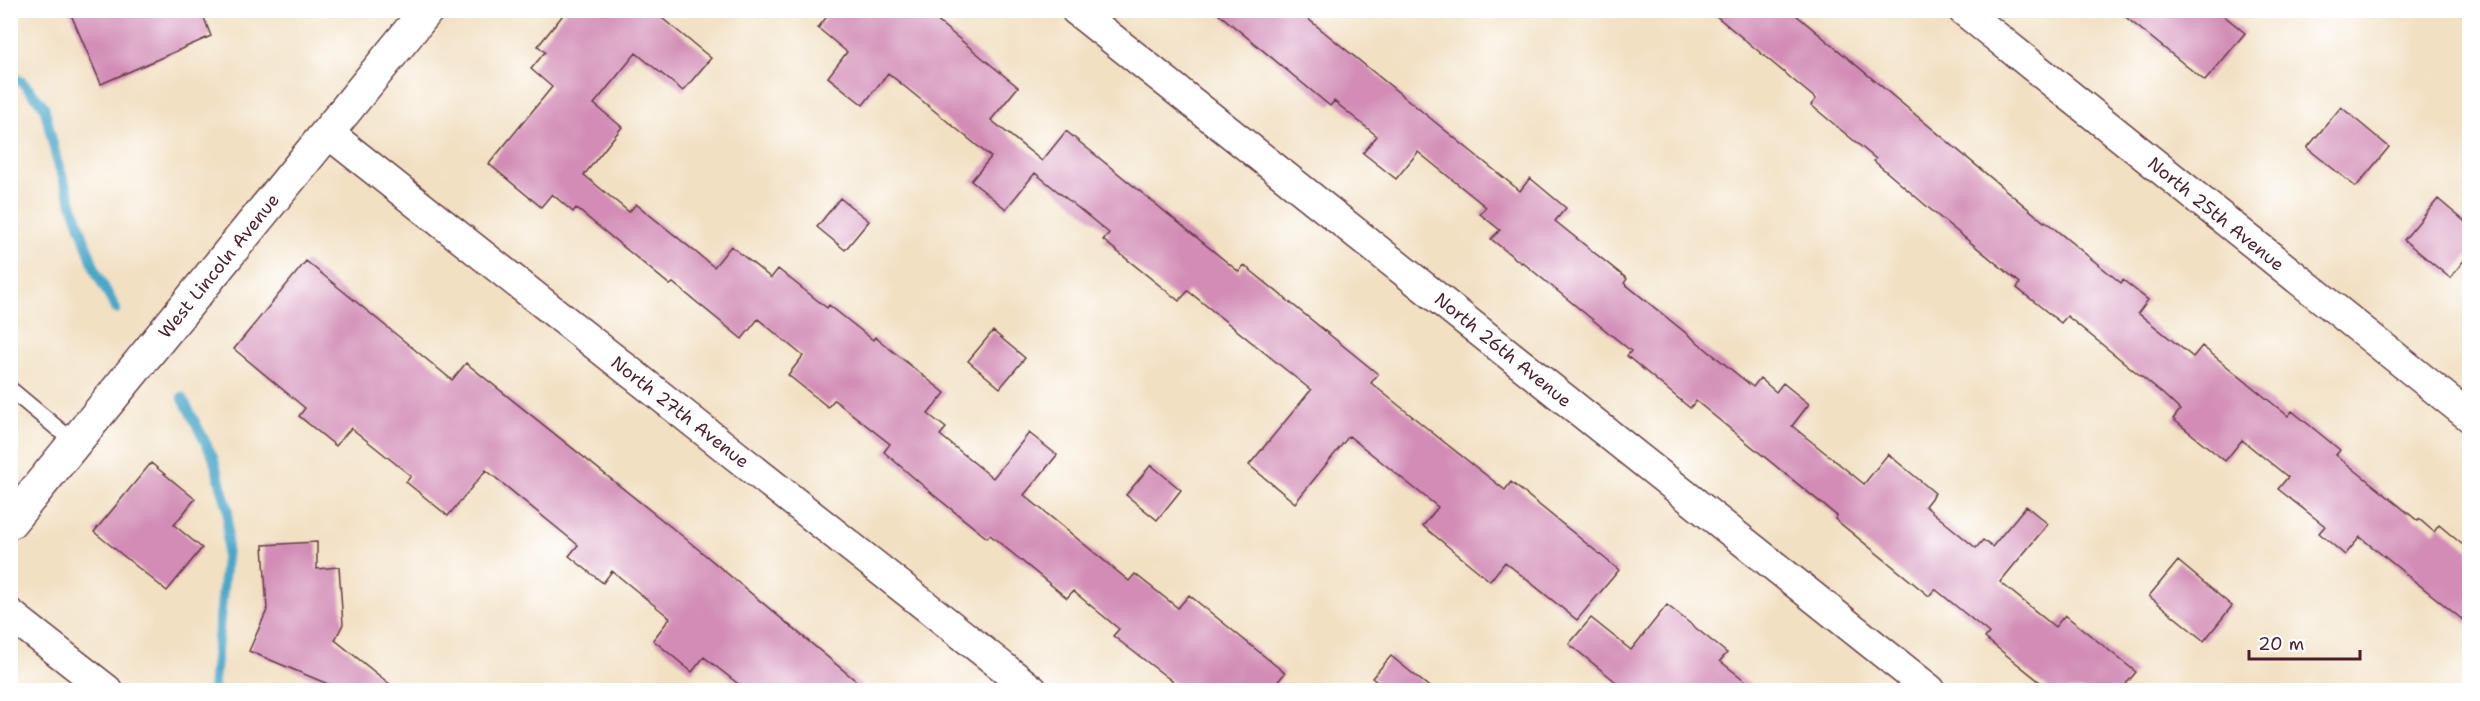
<svg xmlns="http://www.w3.org/2000/svg" width="2480" height="701" font-family="'Shantell Sans',sans-serif">
<style>
.lines{fill:none;stroke-linecap:round;stroke-linejoin:round}
.stream{stroke:#4ba7c9;stroke-width:10}
.building{fill:#d28cb5}
.service-casing{stroke:#633c42;stroke-width:18}
.minor-casing{stroke:#633c42;stroke-width:33}
.tertiary-casing{stroke:#633c42;stroke-width:36}
.service{stroke:#fff;stroke-width:15}
.minor{stroke:#fff;stroke-width:30}
.tertiary{stroke:#fff;stroke-width:33}
.labels{text-anchor:middle;dominant-baseline:central;stroke-width:6;stroke-linejoin:round;paint-order:stroke}
.street-label{font-size:18px;fill:#4a1f2b;stroke:#fff}
</style>
<rect width="100%" height="100%" fill="#fff"/>
<filter id="ink" filterUnits="userSpaceOnUse"><feTurbulence type="fractalNoise" baseFrequency=".0167" numOctaves="2"/><feDisplacementMap in="SourceGraphic" scale="12" xChannelSelector="R" yChannelSelector="G"/><feConvolveMatrix kernelMatrix="1 2 1 2 8 2 1 2 1" color-interpolation-filters="sRGB"/></filter>
<filter id="wash" filterUnits="userSpaceOnUse"><feTurbulence type="fractalNoise" baseFrequency=".008" numOctaves="4" result="noise"/><feDisplacementMap in="SourceGraphic" scale="24" xChannelSelector="R" yChannelSelector="G"/><feGaussianBlur stdDeviation="1.35" result="paint"/><feColorMatrix in="noise" values="0 0 0 0 0 0 0 0 0 0 0 0 0 0 0 0 0 1.4 0 .05"/><feComposite in="paint" operator="in"/></filter>
<g filter="url(#wash)">
<rect width="100%" height="100%" fill="#f2e0c3"/>
<g class="lines">
<path class="stream" d="M 10,75 L 22,82 L 44,106 L 57,161 L 96,272 L 116,309
M 182,397 L 213,457 L 228,510 L 227,548 L 213,690"/>
</g>
<g id="blocks">
<path class="building" d="M 69,10 L 201,10 L 211,36 L 101,84 Z
M 567,10 L 652,10 L 711,58 L 683,91 L 636,53 L 594,104 L 622,127 L 584,175 L 629,212 L 636,204 L 714,267 L 731,246 L 771,278 L 778,269 L 827,308 L 829,305 L 873,340 L 875,337 L 945,393 L 928,414 L 946,428 L 940,435 L 993,478 L 1029,433 L 1057,455 L 1024,495 L 1129,581 L 1135,574 L 1178,608 L 1189,595 L 1285,673 L 1271,690 L 1184,690 L 1113,636 L 1119,629 L 1073,591 L 1067,598 L 990,535 L 987,538 L 935,496 L 884,452 L 890,444 L 834,400 L 828,407 L 788,375 L 803,356 L 758,319 L 742,339 L 673,283 L 670,285 L 576,208 L 573,212 L 552,194 L 541,207 L 489,164 L 552,87 L 531,69 L 545,52 L 538,46 Z
M 832,10 L 924,10 L 1018,87 L 991,120 L 1042,161 L 1066,131 L 1239,272 L 1244,265 L 1378,374 L 1371,383 L 1444,442 L 1505,490 L 1511,482 L 1619,570 L 1577,620 L 1505,562 L 1490,581 L 1423,526 L 1438,507 L 1349,436 L 1295,503 L 1249,465 L 1311,390 L 1188,291 L 1179,301 L 1103,240 L 1109,233 L 1035,173 L 1006,209 L 971,181 L 991,157 L 888,73 L 863,105 L 828,77 L 847,52 L 818,28 Z
M 1214,10 L 1297,10 L 1520,191 L 1530,178 L 1566,208 L 1555,221 L 1627,279 L 1624,283 L 1753,387 L 1760,378 L 1776,392 L 1783,383 L 1809,404 L 1792,426 L 1864,484 L 1888,454 L 1935,493 L 1925,506 L 1976,548 L 1983,540 L 1992,547 L 2026,506 L 2048,524 L 2000,582 L 2055,627 L 2065,615 L 2136,672 L 2121,690 L 2050,690 L 1985,638 L 1989,633 L 1935,589 L 1929,596 L 1835,519 L 1837,516 L 1696,401 L 1690,408 L 1627,356 L 1631,351 L 1522,262 L 1521,263 L 1491,239 L 1500,230 L 1480,214 L 1486,207 L 1418,152 L 1396,179 L 1363,153 L 1377,136 L 1334,101 L 1330,106 Z
M 1709,10 L 1790,10 L 2044,222 L 2045,221 L 2121,283 L 2123,280 L 2148,300 L 2138,313 L 2193,357 L 2202,346 L 2288,416 L 2292,411 L 2340,450 L 2336,455 L 2418,521 L 2419,519 L 2434,532 L 2439,525 L 2469,550 L 2469,625 L 2360,537 L 2345,555 L 2319,533 L 2325,526 L 2278,489 L 2288,477 L 2242,440 L 2225,461 L 2173,419 L 2180,410 L 2163,394 L 2067,316 L 2061,323 L 2017,288 L 2020,283 L 1937,215 L 1874,161 L 1876,159 L 1811,105 L 1816,99 Z
M 2117,10 L 2217,10 L 2245,33 L 2205,81 Z
M 2341,107 L 2389,147 L 2356,187 L 2307,148 Z
M 840,198 L 869,221 L 845,250 L 817,227 Z
M 2438,199 L 2469,225 L 2469,254 L 2450,278 L 2404,240 Z
M 306,261 L 452,380 L 466,363 L 686,539 L 867,690 L 746,690 L 704,657 L 692,672 L 653,640 L 670,618 L 612,571 L 603,583 L 569,556 L 578,545 L 486,470 L 448,516 L 406,482 L 411,476 L 351,428 L 336,446 L 299,416 L 305,408 L 234,349 Z
M 993,331 L 1025,358 L 1000,388 L 968,361 Z
M 151,463 L 195,499 L 174,525 L 202,548 L 167,591 L 94,532 Z
M 1151,465 L 1181,490 L 1157,520 L 1126,495 Z
M 317,542 L 317,569 L 339,567 L 343,624 L 335,640 L 397,690 L 342,690 L 249,651 L 267,610 L 263,545 Z
M 2178,561 L 2232,606 L 2204,641 L 2149,596 Z
M 1667,605 L 1727,653 L 1720,661 L 1757,690 L 1626,690 L 1569,644 L 1591,618 L 1631,650 Z
M 1391,656 L 1433,690 L 1387,690 L 1372,678 Z"/>
</g>
</g>
<g filter="url(#ink)">
<use href="#blocks" fill-opacity="0" stroke="#633c42" stroke-width="1.5"/>
<g class="lines">
<g class="service-casing">
<path id="service" d="M 10,389 L 75,443"/>
</g>
<g class="minor-casing">
<path id="minor" d="M 1076,10 L 1930,690
M 1963,10 L 2470,417
M 328,133 L 1032,690
M 10,614 L 107,690"/>
</g>
<g class="tertiary-casing">
<path id="tertiary" d="M 10,522 L 427,10"/>
</g>
<use href="#service" class="service"/>
<use href="#minor" class="minor"/>
<use href="#tertiary" class="tertiary"/>
</g>
</g>
<g class="labels">
<g class="street-label">
<text transform="translate(2216 214) rotate(39)">North 25th Avenue</text>
<text transform="translate(219 266) rotate(-51)">West Lincoln Avenue</text>
<text transform="translate(1503 350) rotate(39)">North 26th Avenue</text>
<text transform="translate(680 412) rotate(38)">North 27th Avenue</text>
</g>
</g>
<rect width="2480" height="701" fill="none" stroke="#fff" stroke-width="36"/>
<path d="M2249 650v9h111v-9" fill="none" stroke="#4a1f2b" stroke-width="3"/>
<text x="2258" y="650" font-size="18" fill="#4a1f2b" stroke="#ffffff" stroke-width="4.5" paint-order="stroke">20 m</text>
</svg>
